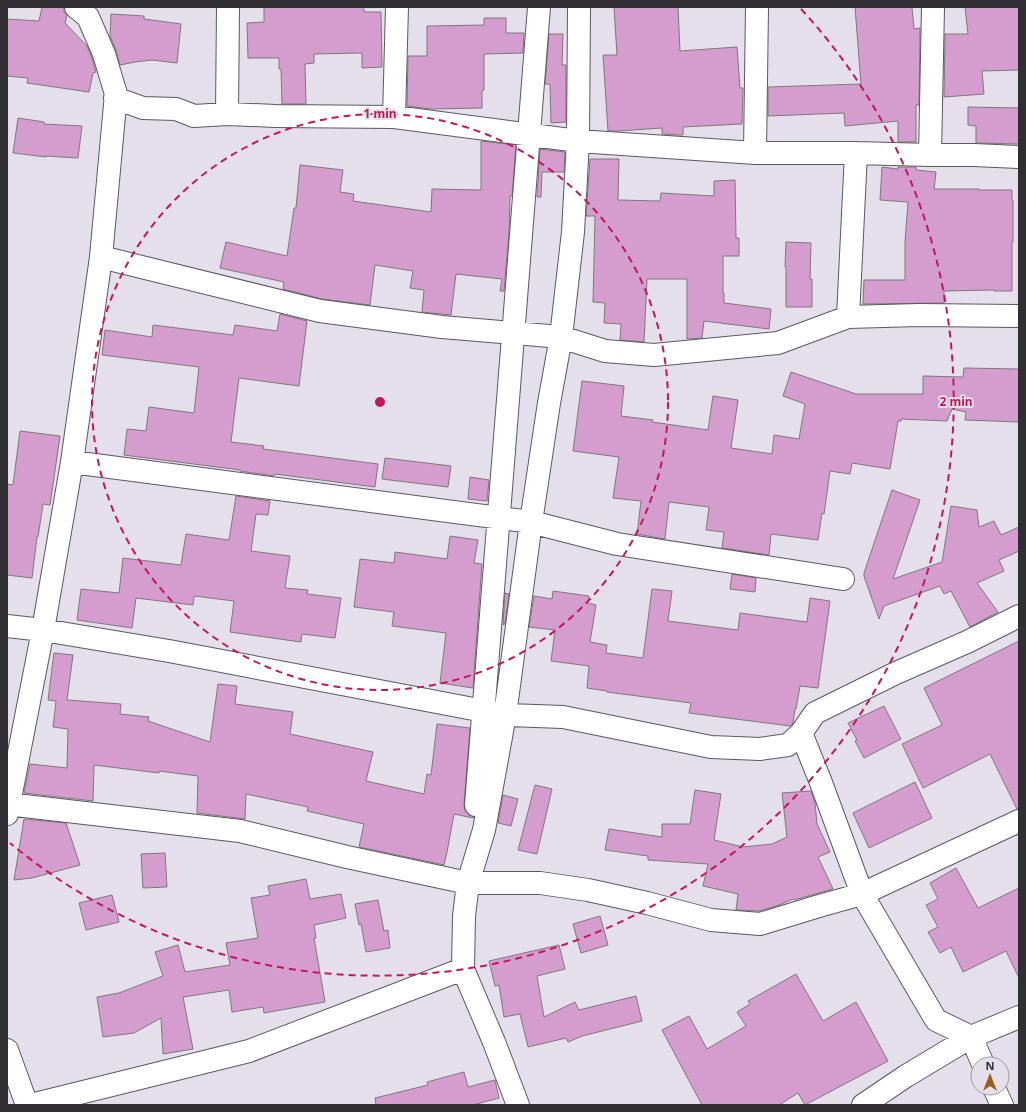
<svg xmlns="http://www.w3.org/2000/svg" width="1026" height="1112" font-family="'Noto Sans',sans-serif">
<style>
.building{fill:#d49dcd;stroke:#7f767e}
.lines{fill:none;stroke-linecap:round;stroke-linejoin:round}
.minor-casing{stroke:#5c5761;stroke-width:24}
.minor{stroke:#fff;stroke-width:22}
.ring{fill:none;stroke:#c2185b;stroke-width:2;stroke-dasharray:7 5}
.centre{fill:#c2185b;stroke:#e4dfea;stroke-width:2}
.ring-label{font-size:12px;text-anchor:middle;font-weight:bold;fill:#c2185b;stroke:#e4dfea;stroke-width:4;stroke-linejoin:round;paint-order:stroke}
</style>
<rect width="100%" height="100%" fill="#e4dfea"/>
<path class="building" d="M 42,7 L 57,7 L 64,8 L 64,12 L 67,15 L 65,23 L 87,46 L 92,58 L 96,72 L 93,73 L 89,92 L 27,83 L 28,78 L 7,76 L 7,19 L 39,21 Z
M 264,7 L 364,7 L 364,12 L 381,12 L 382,67 L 362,68 L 362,53 L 314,54 L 314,63 L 305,64 L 306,104 L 282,104 L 281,69 L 279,69 L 279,58 L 248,58 L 247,23 L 264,22 Z
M 614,7 L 678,7 L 680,51 L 737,47 L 740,88 L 743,88 L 742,124 L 683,127 L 683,135 L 679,135 L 662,134 L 662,128 L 618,131 L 608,131 L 603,55 L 617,55 Z
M 855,7 L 912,7 L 914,29 L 920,28 L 920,34 L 919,105 L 916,105 L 916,142 L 898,142 L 898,121 L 845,126 L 844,113 L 768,116 L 768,87 L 861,84 Z
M 965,7 L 1019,7 L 1019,70 L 982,71 L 984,94 L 944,97 L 945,34 L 968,34 Z
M 111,14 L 144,16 L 144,19 L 181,24 L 177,63 L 152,60 L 135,62 L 120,65 L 116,50 L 110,36 Z
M 484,18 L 506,18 L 506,33 L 524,33 L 523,53 L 484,54 L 484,90 L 482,90 L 482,108 L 431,109 L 407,106 L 408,56 L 427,56 L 427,26 L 484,25 Z
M 549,34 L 563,34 L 562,65 L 566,65 L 566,122 L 551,123 L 550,84 L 545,84 Z
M 968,107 L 1019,108 L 1019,144 L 976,143 L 976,126 L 968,125 Z
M 18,118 L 44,122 L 44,124 L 82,126 L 78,158 L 46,156 L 46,157 L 13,153 Z
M 481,141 L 516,145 L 512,196 L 510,196 L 509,233 L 504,291 L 500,291 L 502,279 L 456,274 L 451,315 L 422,312 L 424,290 L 410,288 L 413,271 L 375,265 L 370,305 L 322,299 L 283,289 L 284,282 L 220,268 L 226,242 L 287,256 L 294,208 L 296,208 L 300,165 L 343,170 L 340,192 L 354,194 L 353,201 L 431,212 L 432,189 L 481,190 Z
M 540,149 L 565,152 L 564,172 L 542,172 L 541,197 L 537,197 Z
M 590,159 L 619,159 L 618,200 L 660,201 L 661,193 L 714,196 L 714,181 L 735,180 L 736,238 L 739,238 L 739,256 L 723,256 L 723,293 L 724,293 L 724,303 L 771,309 L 769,329 L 704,321 L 702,338 L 687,339 L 687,279 L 647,279 L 644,342 L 620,340 L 621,324 L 604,323 L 605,303 L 593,302 L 595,216 L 586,216 Z
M 882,167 L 898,169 L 898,167 L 916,167 L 916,170 L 936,172 L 934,189 L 979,189 L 979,190 L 1012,190 L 1012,200 L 1013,200 L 1013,242 L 1012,242 L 1012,291 L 994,291 L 994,290 L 944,291 L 944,303 L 863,304 L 864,280 L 905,280 L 905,242 L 908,202 L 880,200 Z
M 786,242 L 811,243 L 810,279 L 812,279 L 812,307 L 786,307 L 786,267 L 785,267 Z
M 280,314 L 307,321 L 299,386 L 239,378 L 231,442 L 264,446 L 263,449 L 378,464 L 375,487 L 275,474 L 274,476 L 240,471 L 240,470 L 124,455 L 127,429 L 146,431 L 149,407 L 194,413 L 199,367 L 102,355 L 105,330 L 152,337 L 153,325 L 233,335 L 235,325 L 277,331 Z
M 964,368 L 1019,369 L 1019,422 L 965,420 L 966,412 L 952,409 L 947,421 L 901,419 L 901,421 L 898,421 L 890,469 L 852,463 L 850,474 L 830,471 L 824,514 L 822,513 L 818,540 L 771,534 L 769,555 L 722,548 L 724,532 L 706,530 L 709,507 L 669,502 L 665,539 L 637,534 L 641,501 L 613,498 L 619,457 L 573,451 L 582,381 L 624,386 L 621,416 L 653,420 L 652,422 L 708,430 L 713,396 L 738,400 L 731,448 L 772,454 L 774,435 L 799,439 L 805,404 L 783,396 L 791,372 L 856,394 L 923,394 L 923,376 L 963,377 Z
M 20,431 L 60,436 L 50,505 L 43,504 L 38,537 L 37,537 L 32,578 L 7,575 L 7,484 L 13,485 Z
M 385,458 L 451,466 L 448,487 L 382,479 Z
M 470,477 L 489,480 L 487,501 L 468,499 Z
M 892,490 L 920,500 L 893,579 L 942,562 L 951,506 L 977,510 L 979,527 L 994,521 L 1001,535 L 1019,527 L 1019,551 L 999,560 L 1004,571 L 977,583 L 998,612 L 970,627 L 951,591 L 944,594 L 940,586 L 884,606 L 879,619 L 864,576 L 864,573 Z
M 236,496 L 270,501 L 268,515 L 256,514 L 251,551 L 290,556 L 285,588 L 308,590 L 307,594 L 341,598 L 335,638 L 302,634 L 301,642 L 230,632 L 234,601 L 194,596 L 193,605 L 136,598 L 132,628 L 77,620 L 81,589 L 119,593 L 123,558 L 181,565 L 186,534 L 229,540 Z
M 450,536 L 478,540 L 474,563 L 482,564 L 473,688 L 440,683 L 446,633 L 392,626 L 394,612 L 354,607 L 360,559 L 394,563 L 395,552 L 447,559 Z
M 732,574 L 756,578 L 755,592 L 730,589 Z
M 652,589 L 672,591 L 668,621 L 738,630 L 740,613 L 807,622 L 810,598 L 830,601 L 818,688 L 800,686 L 796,709 L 795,709 L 793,722 L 792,725 L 790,726 L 689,713 L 691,703 L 607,692 L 607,691 L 587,688 L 589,666 L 551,661 L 555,630 L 529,627 L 534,596 L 552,599 L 553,591 L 589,596 L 588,603 L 596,605 L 590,642 L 607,645 L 606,653 L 643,658 Z
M 505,593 L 509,594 L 505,624 L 503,624 L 503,625 Z
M 1019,641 L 1019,809 L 1017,809 L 990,754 L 923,788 L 902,744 L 942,725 L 924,688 Z
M 54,653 L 73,655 L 67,700 L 121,704 L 120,714 L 149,717 L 148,721 L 210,742 L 218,684 L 237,686 L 235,704 L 293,712 L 290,734 L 373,752 L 366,781 L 424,794 L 427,774 L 431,775 L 437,724 L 470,728 L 464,804 L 465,811 L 469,815 L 474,817 L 473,818 L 454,814 L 447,852 L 444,865 L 359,847 L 364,824 L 307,811 L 308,807 L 246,794 L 245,819 L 197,813 L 198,776 L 159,771 L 159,773 L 94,765 L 93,801 L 24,793 L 30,764 L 67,768 L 68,729 L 53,727 L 56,701 L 48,700 Z
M 884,706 L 901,739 L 864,758 L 855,741 L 857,740 L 848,723 Z
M 915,782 L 932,818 L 869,848 L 853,813 Z
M 535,785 L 552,789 L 537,854 L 518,850 Z
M 695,790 L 721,794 L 714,840 L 743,847 L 772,844 L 787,837 L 782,793 L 811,791 L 815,803 L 817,824 L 830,852 L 818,857 L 833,889 L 794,900 L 793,899 L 779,905 L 759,911 L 736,910 L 738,894 L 703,886 L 708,864 L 648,860 L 648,856 L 605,850 L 609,829 L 662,837 L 662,824 L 690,824 Z
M 503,795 L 518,799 L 511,826 L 498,823 Z
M 24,819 L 66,823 L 80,865 L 32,878 L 14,880 Z
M 165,853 L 167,887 L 143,888 L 141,854 Z
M 956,868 L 978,908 L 1019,888 L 1019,978 L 1006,951 L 963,972 L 951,947 L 940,953 L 928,932 L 938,927 L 926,905 L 938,899 L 930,883 Z
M 306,879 L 310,899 L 341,894 L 346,918 L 314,925 L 316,938 L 314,938 L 325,1002 L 264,1013 L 263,1007 L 232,1012 L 229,990 L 183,997 L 193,1049 L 163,1054 L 161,1018 L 134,1033 L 103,1037 L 97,997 L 119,993 L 163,976 L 155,952 L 178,945 L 185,972 L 230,965 L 226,943 L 258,938 L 251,898 L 270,895 L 268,886 Z
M 112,895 L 119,922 L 86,930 L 79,903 Z
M 378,900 L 384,931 L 388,930 L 390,948 L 366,952 L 361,924 L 359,925 L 355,904 Z
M 600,916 L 608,945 L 581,953 L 573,924 Z
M 559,945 L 565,969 L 537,976 L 544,1017 L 575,1002 L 579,1010 L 636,996 L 642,1021 L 582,1036 L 568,1042 L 566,1038 L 528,1047 L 520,1014 L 504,1017 L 499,985 L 495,986 L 489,961 Z
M 796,974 L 823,1021 L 856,1002 L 888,1061 L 805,1105 L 798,1093 L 779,1105 L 702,1105 L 662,1030 L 689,1016 L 707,1049 L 746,1026 L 737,1012 L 750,1004 L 748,1001 Z
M 464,1072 L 468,1087 L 495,1080 L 499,1098 L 473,1105 L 376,1105 L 375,1098 L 428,1085 L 427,1082 Z"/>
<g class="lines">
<g class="minor-casing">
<path id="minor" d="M 76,7 L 88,17 L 104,54 L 116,94 L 101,257 L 320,311 L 442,327 L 561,337 L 605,351 L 654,355 L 778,343 L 848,317 L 919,315 L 1019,316
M 115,98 L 143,108 L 176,109 L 194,116 L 227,114 L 276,116 L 394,117 L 578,141 L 755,153 L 856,153 L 930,155 L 974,155 L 1019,157
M 227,114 L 228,7
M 394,117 L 397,7
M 755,153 L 757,7
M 930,155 L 933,7
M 848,317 L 856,153
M 72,462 L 531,522 L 617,544 L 843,579
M 7,626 L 43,630 L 169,651 L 505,715 L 563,717 L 711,747 L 760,749 L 788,745 L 801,733 L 815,713 L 896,673 L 967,642 L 1019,616
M 801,733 L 820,780 L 862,894 L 936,1020 L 971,1037 L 983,1064
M 7,804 L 240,831 L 347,857 L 468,883 L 540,883 L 588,890 L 647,903 L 711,920 L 760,924 L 819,906 L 862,894 L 1019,821
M 476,805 L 539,7
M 7,814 L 43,630 L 72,462 L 101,257
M 7,1050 L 27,1105
M 994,1088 L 1002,1105
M 31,1105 L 249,1051 L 463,969
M 518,1105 L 494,1042 L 463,969 L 464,916 L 468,883 L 484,830 L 505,715 L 531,522 L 549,403 L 561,337 L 573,232 L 578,141 L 579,7
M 863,1105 L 906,1076 L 971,1037 L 1019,1017"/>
</g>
<use href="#minor" class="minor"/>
</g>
<g class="ring">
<circle cx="380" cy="402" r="288"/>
<path d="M801 9A576 576 0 0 1 10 843"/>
</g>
<circle cx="380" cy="402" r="6" class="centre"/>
<g class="ring-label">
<text x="380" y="118">1 min</text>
<text x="956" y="406">2 min</text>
</g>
<rect width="1026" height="1112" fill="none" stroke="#312f33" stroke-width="16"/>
<g transform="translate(990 1076)"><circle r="19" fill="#e4dfea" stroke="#9c99a1"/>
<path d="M0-3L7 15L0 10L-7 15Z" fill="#98601b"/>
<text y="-6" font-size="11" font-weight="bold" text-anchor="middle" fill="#312f33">N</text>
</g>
</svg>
